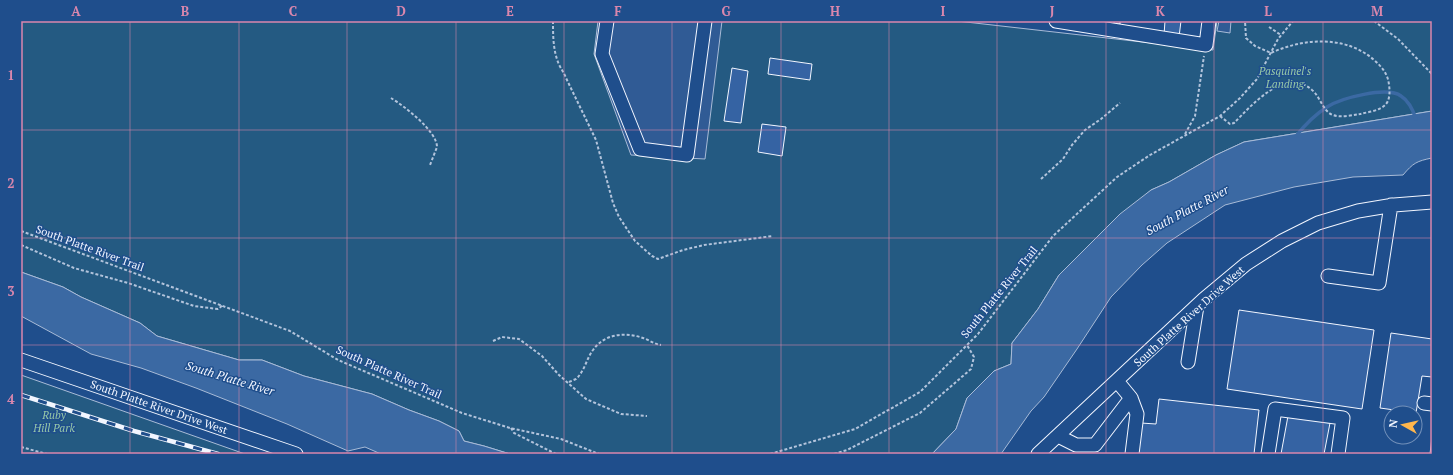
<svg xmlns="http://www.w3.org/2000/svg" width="1453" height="475" font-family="'PT Serif',serif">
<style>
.green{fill:#245a82;stroke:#a8bbd7}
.parking{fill:#305b95;stroke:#a8bbd7}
.water{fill:#3b69a3;stroke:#a8bbd7}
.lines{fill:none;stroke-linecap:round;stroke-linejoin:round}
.stream{stroke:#3b69a3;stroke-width:3.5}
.building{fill:#3563a3;stroke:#f2f6ff}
.minor-casing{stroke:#f2f6ff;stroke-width:15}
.path{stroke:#b3c4dc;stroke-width:2;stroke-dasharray:3 2;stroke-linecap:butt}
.minor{stroke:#1f4e8c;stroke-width:13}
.rail-casing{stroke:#f2f6ff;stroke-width:4.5}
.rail{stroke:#1f4e8c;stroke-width:3;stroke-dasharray:9;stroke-linecap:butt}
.grid{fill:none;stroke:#da87ad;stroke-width:1;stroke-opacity:0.55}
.labels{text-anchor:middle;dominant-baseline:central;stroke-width:3;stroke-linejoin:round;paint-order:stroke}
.park-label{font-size:11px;font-style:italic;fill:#97c8a6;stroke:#1f4e8c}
.street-label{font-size:11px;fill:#f2f6ff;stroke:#1f4e8c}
.water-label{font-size:12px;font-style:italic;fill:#f2f6ff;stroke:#1f4e8c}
.neatline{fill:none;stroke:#da87ad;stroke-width:1.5}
.grid-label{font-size:13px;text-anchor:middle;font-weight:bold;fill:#da87ad}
</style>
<rect width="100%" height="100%" fill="#1f4e8c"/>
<path class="green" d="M 21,21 L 957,21 L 1213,50 L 1217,21 L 1432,21 L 1432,111 L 1244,142 L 1216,155 L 1169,182 L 1151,190 L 1059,275 L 1038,309 L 1012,343 L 1011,364 L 994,371 L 967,398 L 956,429 L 932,454 L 510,454 L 484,446 L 464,441 L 459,431 L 439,421 L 409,410 L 372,394 L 304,376 L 262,360 L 239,360 L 157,336 L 140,323 L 81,297 L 63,287 L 21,272 Z
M 21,375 L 245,454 L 21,454 Z"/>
<path class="parking" d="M 598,21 L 722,21 L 705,159 L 631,155 L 594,54 Z
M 1219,21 L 1231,21 L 1230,33 L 1217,31 Z"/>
<path class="water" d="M 1432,111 L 1432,158 C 1417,161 1413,163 1403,175 L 1353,177 L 1294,187 L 1225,205 L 1167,243 L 1142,265 L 1111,297 L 1077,349 L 1044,397 L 1031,411 L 1001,454 L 932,454 L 956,429 L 967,398 L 994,371 L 1011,364 L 1012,343 L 1038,309 L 1059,275 L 1120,214 L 1151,190 L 1169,182 L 1216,155 L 1244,142 Z
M 21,272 L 63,287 L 81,297 L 140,323 L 157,336 L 239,360 L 262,360 L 304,376 L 372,394 L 409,410 L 439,421 L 459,431 L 464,441 L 484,446 L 510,454 L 381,454 L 365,447 L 348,451 L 287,424 L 196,388 L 141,368 L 91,354 L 21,316 Z"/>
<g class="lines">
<path class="stream" d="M 1296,136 C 1304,126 1316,114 1327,107 C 1341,98 1387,86 1401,96 C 1409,101 1413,110 1416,119"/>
</g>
<path class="building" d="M 1114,21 L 1120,21 L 1120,24 L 1114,24 Z
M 1165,21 L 1181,21 L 1179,37 L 1164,35 Z
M 770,58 L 812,64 L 810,80 L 768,74 Z
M 732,68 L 748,71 L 741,123 L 724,121 Z
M 762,124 L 786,127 L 782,156 L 758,152 Z
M 1239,310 L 1374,330 L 1362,409 L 1227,389 Z
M 1391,333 L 1432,339 L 1432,377 L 1422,376 L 1416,413 L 1380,408 Z
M 1159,399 L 1259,410 L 1254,454 L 1137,454 L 1141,423 L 1156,424 Z
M 1288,416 L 1330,423 L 1324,454 L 1281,454 Z
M 1432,437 L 1432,454 L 1430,454 Z"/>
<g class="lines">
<g class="minor-casing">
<path id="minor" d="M 607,21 L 602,54 L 640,149 L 687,155 L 705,21
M 1056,21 L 1206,45 L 1209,21
M 1328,276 L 1379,283 L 1391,205
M 21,360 L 296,454
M 1188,362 L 1197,306
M 1131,398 L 1137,414 L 1132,454
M 1424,403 L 1432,404
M 1058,436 L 1076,445 L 1095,445 L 1131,398 L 1117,381
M 1038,454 L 1204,299 L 1246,264 L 1282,241 L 1318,223 L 1358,211 L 1394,205 L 1432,202
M 1268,454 L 1275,409 L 1343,418 L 1338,454"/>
</g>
<path class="path" d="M 553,21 C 553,35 553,49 558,62 C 560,68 564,72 566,78 L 596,140 L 613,203 L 619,217 L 635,241 L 652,256 L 658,259 L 683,250 L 704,245 L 773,236
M 1374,21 L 1398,39 L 1432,74
M 1269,27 L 1281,35
M 391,98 C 404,106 437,131 437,147 L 430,165
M 1220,116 L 1230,124 L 1234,123 C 1251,106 1285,66 1312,90 C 1320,96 1323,112 1333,115 C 1341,118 1352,115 1360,114 C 1368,112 1379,111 1385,105 C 1390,101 1390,91 1389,85 C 1388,74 1382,67 1374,60 C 1346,35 1303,38 1271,53 L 1255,46 L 1246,38 L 1245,21
M 1185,134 L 1195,116 L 1204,56
M 1041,179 L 1063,159 L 1072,145 L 1085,130 L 1101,119 L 1120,103
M 21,231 L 290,331 L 338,360 L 462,413 L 510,428 L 561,439 L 599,454
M 21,245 L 74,268 L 128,283 L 194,306 L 218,309 L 223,305
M 493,341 L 502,337 L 519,339 L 542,356 L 559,375 L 586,399 L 621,414 L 647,416
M 569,382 L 576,379 L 578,377 C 585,369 587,358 593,350 C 605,333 626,332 643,338 C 649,340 654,344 661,345
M 511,428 L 514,433 L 556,454
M 21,447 L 47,454
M 770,454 L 855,429 L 920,392 L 978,334 L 1053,236 L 1117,177 L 1150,155 L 1220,116 L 1240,98 L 1257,79 L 1278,39 L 1293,21
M 834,454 L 847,450 L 920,413 L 971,369 L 974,357 L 967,345"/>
<use href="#minor" class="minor"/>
<g class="rail-casing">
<path id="rail" d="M 21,395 L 134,431 L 218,454"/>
</g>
<use href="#rail" class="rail"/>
</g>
<path class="grid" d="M 130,21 L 130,454M 239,21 L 239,454M 347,21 L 347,454M 456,21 L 456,454M 564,21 L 564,454M 672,21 L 672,454M 781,21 L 781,454M 889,21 L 889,454M 997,21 L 997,454M 1106,21 L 1106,454M 1214,21 L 1214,454M 1323,21 L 1323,454M 21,130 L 1432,130M 21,238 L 1432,238M 21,345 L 1432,345"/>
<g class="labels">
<g class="park-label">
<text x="1285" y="71">Pasquinel's<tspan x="1285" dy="13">Landing</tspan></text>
<text x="54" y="415">Ruby<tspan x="54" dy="13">Hill Park</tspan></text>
</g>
<g class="street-label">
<text transform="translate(90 248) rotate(20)">South Platte River Trail</text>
<text transform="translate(999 292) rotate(-51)">South Platte River Trail</text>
<text transform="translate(1189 316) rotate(-42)">South Platte River Drive West</text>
<text transform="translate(389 372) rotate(24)">South Platte River Trail</text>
<text transform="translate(159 407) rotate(19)">South Platte River Drive West</text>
</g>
<g class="water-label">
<text transform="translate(1187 210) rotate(-28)">South Platte River</text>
<text transform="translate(230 378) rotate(17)">South Platte River</text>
</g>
</g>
<rect width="1453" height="475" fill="none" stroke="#1f4e8c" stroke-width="44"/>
<g transform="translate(1403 425) rotate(278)"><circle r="19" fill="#1f4e8c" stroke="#7391ba"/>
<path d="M0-3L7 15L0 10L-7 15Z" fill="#ffb74d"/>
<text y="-6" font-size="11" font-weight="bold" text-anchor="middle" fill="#f2f6ff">N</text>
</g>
<rect x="22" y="22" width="1409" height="431" class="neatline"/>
<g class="grid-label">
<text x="76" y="16">A</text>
<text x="185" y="16">B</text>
<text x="293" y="16">C</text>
<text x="401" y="16">D</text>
<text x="510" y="16">E</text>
<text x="618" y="16">F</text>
<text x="726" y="16">G</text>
<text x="835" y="16">H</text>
<text x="943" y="16">I</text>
<text x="1052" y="16">J</text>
<text x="1160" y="16">K</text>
<text x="1268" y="16">L</text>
<text x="1377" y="16">M</text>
<text x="11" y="80">1</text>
<text x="11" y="188">2</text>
<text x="11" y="296">3</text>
<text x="11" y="404">4</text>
</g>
</svg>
